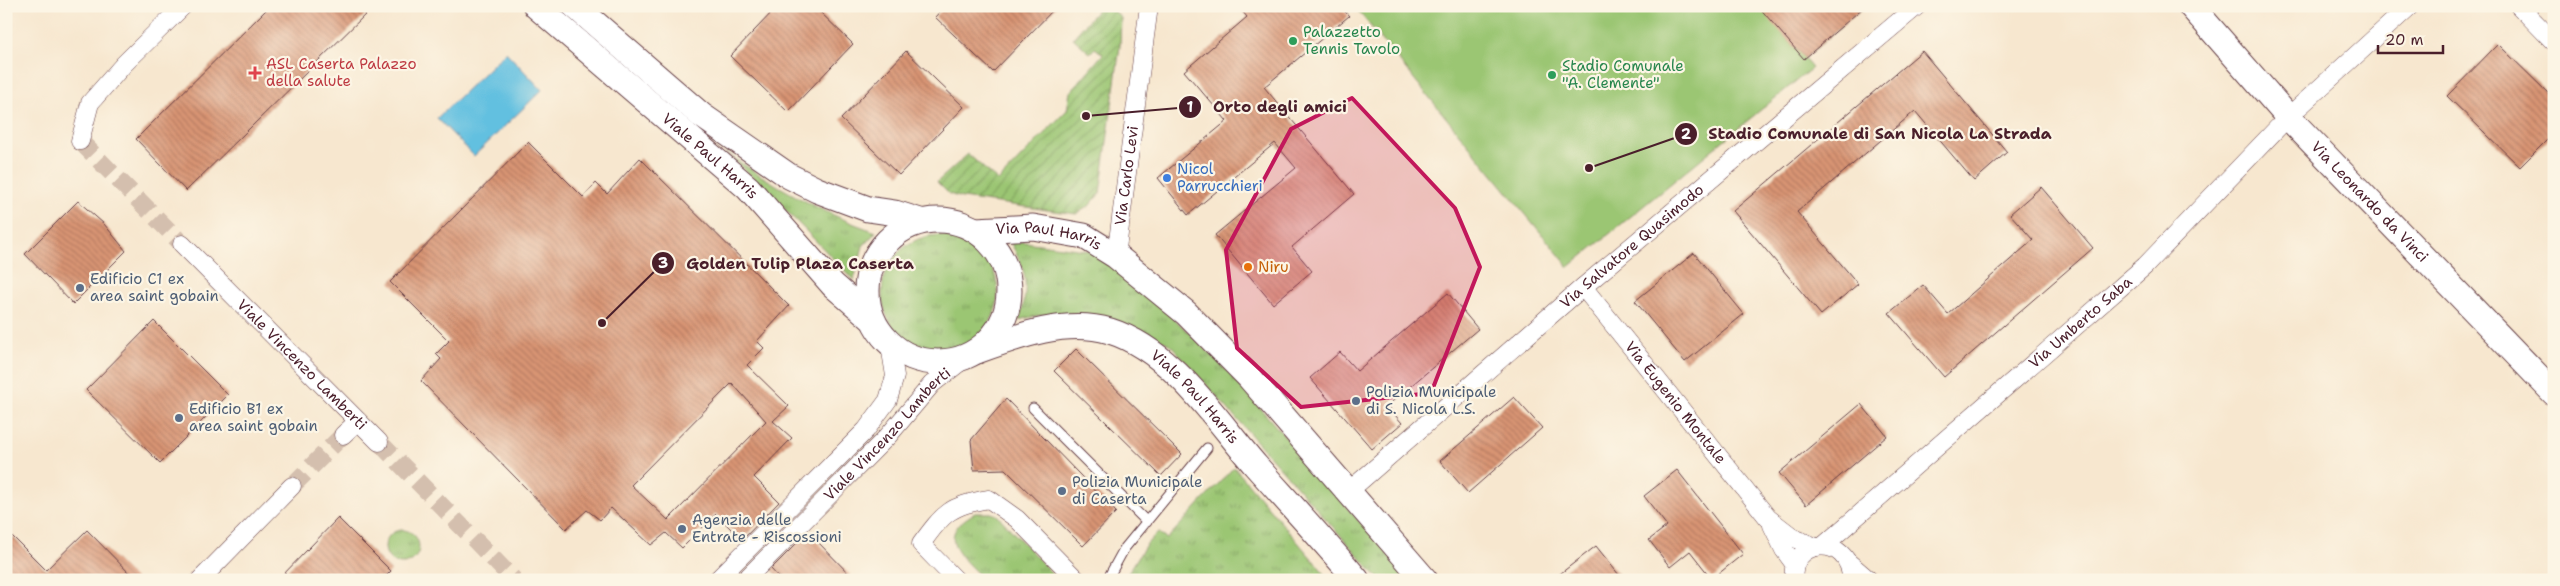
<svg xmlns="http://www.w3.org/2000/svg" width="2560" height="586" font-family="'Shantell Sans',sans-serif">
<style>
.grass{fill:url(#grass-tufts);stroke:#72724f}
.garden{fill:url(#garden-furrows);stroke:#72724f}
.pitch{fill:#9bc673;stroke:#72724f}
.water{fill:#62c0e0;stroke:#567086}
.building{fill:url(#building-back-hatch);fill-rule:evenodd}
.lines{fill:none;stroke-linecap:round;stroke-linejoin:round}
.street-tunnel{stroke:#d4bfae;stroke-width:18;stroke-dasharray:18 9;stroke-linecap:butt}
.lane-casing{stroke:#643d44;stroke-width:11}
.street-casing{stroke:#643d44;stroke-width:19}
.secondary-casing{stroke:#643d44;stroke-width:27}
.lane{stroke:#fff;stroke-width:9}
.street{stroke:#fff;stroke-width:18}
.secondary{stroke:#fff;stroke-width:25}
.marked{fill:#c2185b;fill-opacity:0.2;stroke:#c2185b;stroke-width:4;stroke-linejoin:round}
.leisure-dot{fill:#2e9e5b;stroke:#fcf5e5;stroke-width:2}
.health-dot{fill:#e0444e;stroke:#fcf5e5;stroke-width:2}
.shop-dot{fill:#3f7fe0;stroke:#fcf5e5;stroke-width:2}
.food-dot{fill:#e8710a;stroke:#fcf5e5;stroke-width:2}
.service-dot{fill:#5c6f8a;stroke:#fcf5e5;stroke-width:2}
.labels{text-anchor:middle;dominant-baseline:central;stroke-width:4.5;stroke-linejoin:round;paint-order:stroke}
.leisure-label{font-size:15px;fill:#27864d;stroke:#fcf5e5;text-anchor:start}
.health-label{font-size:15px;fill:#be3a42;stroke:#fcf5e5;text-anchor:start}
.street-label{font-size:15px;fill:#4a1f2b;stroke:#fcf5e5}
.shop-label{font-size:15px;fill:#366cbe;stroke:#fcf5e5;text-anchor:start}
.food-label{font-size:15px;fill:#c56008;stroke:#fcf5e5;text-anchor:start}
.service-label{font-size:15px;fill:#4e5e75;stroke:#fcf5e5;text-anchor:start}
.leader{fill:none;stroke:#4a1f2b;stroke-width:2}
.callout-dot{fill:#4a1f2b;stroke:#fcf5e5;stroke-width:2}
.mark-label{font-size:15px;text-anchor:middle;font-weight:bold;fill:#fff}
.callout-label{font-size:16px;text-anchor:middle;font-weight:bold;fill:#4a1f2b;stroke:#fcf5e5;stroke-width:4.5;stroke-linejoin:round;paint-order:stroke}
</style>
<defs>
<pattern id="grass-tufts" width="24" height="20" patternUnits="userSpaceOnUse" patternTransform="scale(1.25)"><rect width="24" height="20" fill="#9bc673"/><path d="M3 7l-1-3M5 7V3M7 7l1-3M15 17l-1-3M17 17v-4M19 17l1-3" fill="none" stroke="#80a05f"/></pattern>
<pattern id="garden-furrows" width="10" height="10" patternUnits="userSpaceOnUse" patternTransform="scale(1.25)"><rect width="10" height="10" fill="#9bc673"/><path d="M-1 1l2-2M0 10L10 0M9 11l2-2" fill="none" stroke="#80a05f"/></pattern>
<pattern id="building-back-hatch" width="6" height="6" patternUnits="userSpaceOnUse" patternTransform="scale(1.25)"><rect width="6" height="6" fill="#d89473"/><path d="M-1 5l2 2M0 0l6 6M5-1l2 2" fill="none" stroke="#b1785f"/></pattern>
</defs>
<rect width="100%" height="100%" fill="#fcf5e5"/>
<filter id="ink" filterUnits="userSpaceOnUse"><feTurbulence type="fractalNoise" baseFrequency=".02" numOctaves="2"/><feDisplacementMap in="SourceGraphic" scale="10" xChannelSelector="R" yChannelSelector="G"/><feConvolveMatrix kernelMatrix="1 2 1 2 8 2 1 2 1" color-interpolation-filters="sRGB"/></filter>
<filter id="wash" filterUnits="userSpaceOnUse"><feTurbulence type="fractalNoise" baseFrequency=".0096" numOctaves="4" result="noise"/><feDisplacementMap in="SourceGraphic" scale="20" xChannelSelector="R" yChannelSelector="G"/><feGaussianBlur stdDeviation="1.12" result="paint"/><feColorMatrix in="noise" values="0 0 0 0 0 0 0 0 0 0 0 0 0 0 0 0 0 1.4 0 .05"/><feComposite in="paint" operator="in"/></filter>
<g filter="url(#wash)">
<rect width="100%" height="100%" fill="#f7e7cf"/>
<path class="grass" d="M 725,152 C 773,185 821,213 876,232 L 863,246 L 854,280 L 763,187 Z
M882 293a58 58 0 1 1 116 0a58 58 0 1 1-116 0Z
M 1009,240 L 1092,251 L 1118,264 L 1223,366 L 1411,580 L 1380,580 L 1171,345 C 1120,318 1077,304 1019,320 C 1030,286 1027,271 1009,240 Z
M 1234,467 L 1330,580 L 1124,580 L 1145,546 L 1158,532 L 1167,539 Z
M 975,513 L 991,513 L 997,515 L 1058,580 L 984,580 C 961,556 933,536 975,513 Z
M385 547a17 17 0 1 1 34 0a17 17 0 1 1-34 0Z"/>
<path class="garden" d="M 1101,6 L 1110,6 L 1121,18 L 1120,46 L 1100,193 L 1089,206 L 1076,214 L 962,198 L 949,194 L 937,182 L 968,154 L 998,181 L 1067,110 L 1070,92 L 1103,54 L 1095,48 L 1090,53 L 1073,38 Z"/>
<path class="pitch" d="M 1354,6 L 1865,6 L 1804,59 L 1812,68 L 1569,267 Z"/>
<path class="water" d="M 506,52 L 542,90 L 474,156 L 437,118 Z"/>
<g id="blocks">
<path class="building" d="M 270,6 L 374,6 L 186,191 L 136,139 Z
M 778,6 L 814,6 L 853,44 L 788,112 L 730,56 Z
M 945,6 L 1057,6 L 993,72 L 935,17 Z
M 1238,6 L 1340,6 L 1349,16 L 1264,87 L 1354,194 L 1292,247 L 1312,271 L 1273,304 L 1215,235 L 1296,168 L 1275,143 L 1188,215 L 1158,178 L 1227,121 L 1184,71 L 1247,17 Z
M 1758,6 L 1865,6 L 1804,59 Z
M 2498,44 L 2554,99 L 2554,133 L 2520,167 L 2447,96 Z
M 906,51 L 964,107 L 899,175 L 841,119 Z
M 1922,51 L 2007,152 L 1974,181 L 1915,111 L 1797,212 L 1858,284 L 1821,315 L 1733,211 Z
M 528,142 L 583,197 L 596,183 L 607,194 L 640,158 L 789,306 L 757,341 L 764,348 L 747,365 L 789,406 L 773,421 L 792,438 L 754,477 L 779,502 L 742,540 L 716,514 L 682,548 L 666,533 L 651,545 L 611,508 L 600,520 L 587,510 L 566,529 L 421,381 L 441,359 L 436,354 L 449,341 L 390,282 ZM 732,383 L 766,421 L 668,520 L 631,485 Z
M 2041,187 L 2093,248 L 1944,377 L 1889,313 L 1923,285 L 1948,314 L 2033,240 L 2010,214 Z
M 78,201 L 104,224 L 126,251 L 73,304 L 25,254 Z
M 1694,253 L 1744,314 L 1685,362 L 1635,301 Z
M 1448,293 L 1478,329 L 1387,406 L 1402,423 L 1372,449 L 1310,378 L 1340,352 L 1357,371 Z
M 154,321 L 228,395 L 160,463 L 86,390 Z
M 1076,349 L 1182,454 L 1161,476 L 1054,371 Z
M 1514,397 L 1542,428 L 1468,493 L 1440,461 Z
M 1006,399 L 1116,512 L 1083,546 L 1005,469 L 974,470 L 971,440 Z
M 1861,404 L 1887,436 L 1806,505 L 1779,473 Z
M 1677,470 L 1743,554 L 1712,579 L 1690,551 L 1670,567 L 1649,540 L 1667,526 L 1644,496 Z
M 338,518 L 391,571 L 382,580 L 278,580 Z
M 6,530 L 46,570 L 87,530 L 136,580 L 6,580 Z
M 808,532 L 815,539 L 855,580 L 781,580 L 771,569 Z
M 1596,546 L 1623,580 L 1552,580 Z"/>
</g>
</g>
<g filter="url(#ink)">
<use href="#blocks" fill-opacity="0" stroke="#643d44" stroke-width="1"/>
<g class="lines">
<path class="street-tunnel" d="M 80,141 L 182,244
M 379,442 L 514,580
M 292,486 L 343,435"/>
<g class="lane-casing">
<path id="lane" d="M 1033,408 L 1147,522
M 1107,580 L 1124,549 L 1207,448"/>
</g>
<g class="street-casing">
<g id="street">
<path d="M 2519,6 L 2554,42"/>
<path d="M 80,141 L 90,103 L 124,64 L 183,6"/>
<path id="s1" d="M 182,244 L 379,442"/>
<path id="s2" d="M 1116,256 L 1149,6"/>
<path id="s3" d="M 1583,287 L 1768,518 L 1794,538 L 1816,547"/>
<path d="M 343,435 L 358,421"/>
<path id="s4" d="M 1349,491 L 1583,287 L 1917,6"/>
<path d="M 1772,525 L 1784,550 L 1795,565"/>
<path id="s5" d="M 1823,546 L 2145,266 L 2288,117 L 2410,6"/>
<path d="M 1848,562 L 1869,580"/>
<path d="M 200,580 L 292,486"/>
<path d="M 717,580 L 866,430 L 888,400 L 895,376 L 890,345"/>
<path id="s6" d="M 745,580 L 888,436 L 932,384 L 968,356"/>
<path d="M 956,580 L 921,544 C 944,513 950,505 989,499 L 1017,519 L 1077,580"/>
<path d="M 1794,580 C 1788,539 1851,532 1851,580"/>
</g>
</g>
<g class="secondary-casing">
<g id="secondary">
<path id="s7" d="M 536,6 L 748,188 L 833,285 L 871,318"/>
<path d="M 575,6 L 701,115 L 789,176 L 817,190 L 868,209 L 895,213 L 920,221"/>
<path id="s8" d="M 2191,6 L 2288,117 L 2554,393"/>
<circle cx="938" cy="291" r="71"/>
<path id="s9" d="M 976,230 L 1033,227 L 1084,236 L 1116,256 L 1186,313 L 1249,377 L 1425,580"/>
<path id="s10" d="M 977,351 C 1018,336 1066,318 1110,331 C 1173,351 1215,419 1256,466 C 1290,504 1324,541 1357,580"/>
</g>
</g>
<use href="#lane" class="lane"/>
<use href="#street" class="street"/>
<use href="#secondary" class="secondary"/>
</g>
</g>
<path class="marked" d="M 1352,98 L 1455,208 L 1480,267 L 1431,393 L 1301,407 L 1237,348 L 1226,250 L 1291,129 Z"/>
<g class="leisure-dot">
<circle cx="1293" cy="41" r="5"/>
<circle cx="1552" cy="75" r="5"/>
</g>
<path class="health-dot" d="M252.5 65.5h5v5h5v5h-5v5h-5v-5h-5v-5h5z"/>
<circle class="shop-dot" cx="1167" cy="178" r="5"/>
<circle class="food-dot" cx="1248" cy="267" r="5"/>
<g class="service-dot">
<circle cx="80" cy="288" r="5"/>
<circle cx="1356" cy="401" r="5"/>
<circle cx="179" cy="418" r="5"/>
<circle cx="1062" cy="491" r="5"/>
<circle cx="682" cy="529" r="5"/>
</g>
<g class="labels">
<g class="leisure-label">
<text x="1303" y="32">Palazzetto<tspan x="1303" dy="17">Tennis Tavolo</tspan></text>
<text x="1562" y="66">Stadio Comunale<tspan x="1562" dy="17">"A. Clemente"</tspan></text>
</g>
<g class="health-label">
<text x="266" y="64">ASL Caserta Palazzo<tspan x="266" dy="17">della salute</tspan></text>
</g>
<g class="street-label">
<text stroke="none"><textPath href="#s7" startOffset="230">Viale Paul Harris</textPath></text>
<text stroke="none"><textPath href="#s2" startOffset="81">Via Carlo Levi</textPath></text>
<text stroke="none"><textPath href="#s8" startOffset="265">Via Leonardo da Vinci</textPath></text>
<text stroke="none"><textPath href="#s9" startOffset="74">Via Paul Harris</textPath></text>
<text stroke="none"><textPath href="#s4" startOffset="374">Via Salvatore Quasimodo</textPath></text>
<text stroke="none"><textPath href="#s5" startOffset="341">Via Umberto Saba</textPath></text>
<text stroke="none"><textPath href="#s1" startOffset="170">Viale Vincenzo Lamberti</textPath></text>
<text stroke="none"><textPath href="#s10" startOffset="246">Viale Paul Harris</textPath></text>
<text stroke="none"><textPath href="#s3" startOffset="148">Via Eugenio Montale</textPath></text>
<text stroke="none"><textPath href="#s6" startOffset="204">Viale Vincenzo Lamberti</textPath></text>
</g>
<g class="shop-label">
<text x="1177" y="169">Nicol<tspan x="1177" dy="17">Parrucchieri</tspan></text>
</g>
<g class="food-label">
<text x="1258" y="267">Niru</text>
</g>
<g class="service-label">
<text x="90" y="279">Edificio C1 ex<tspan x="90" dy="17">area saint gobain</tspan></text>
<text x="1366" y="392">Polizia Municipale<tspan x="1366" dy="17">di S. Nicola L.S.</tspan></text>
<text x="189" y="409">Edificio B1 ex<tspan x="189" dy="17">area saint gobain</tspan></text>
<text x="1072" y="482">Polizia Municipale<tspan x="1072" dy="17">di Caserta</tspan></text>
<text x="692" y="520">Agenzia delle<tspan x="692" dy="17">Entrate - Riscossioni</tspan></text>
</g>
</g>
<path class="leader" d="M1086 116L1190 107M1589 168L1686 134M602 323L663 263"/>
<g class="callout-dot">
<circle cx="1086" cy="116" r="5"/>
<circle cx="1589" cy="168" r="5"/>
<circle cx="602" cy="323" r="5"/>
<circle cx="1190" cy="107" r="12"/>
<circle cx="1686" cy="134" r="12"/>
<circle cx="663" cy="263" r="12"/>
</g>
<g class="mark-label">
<text x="1190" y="112">1</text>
<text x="1686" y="139">2</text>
<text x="663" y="268">3</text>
</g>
<g class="callout-label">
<text x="1280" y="112">Orto degli amici</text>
<text x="1880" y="139">Stadio Comunale di San Nicola La Strada</text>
<text x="800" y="269">Golden Tulip Plaza Caserta</text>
</g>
<rect width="2560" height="586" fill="none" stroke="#fcf5e5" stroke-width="25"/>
<path d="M2378 45v8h65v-8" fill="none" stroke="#4a1f2b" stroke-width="2.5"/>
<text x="2385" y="45" font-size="15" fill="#4a1f2b" stroke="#fcf5e5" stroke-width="4" paint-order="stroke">20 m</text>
</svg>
